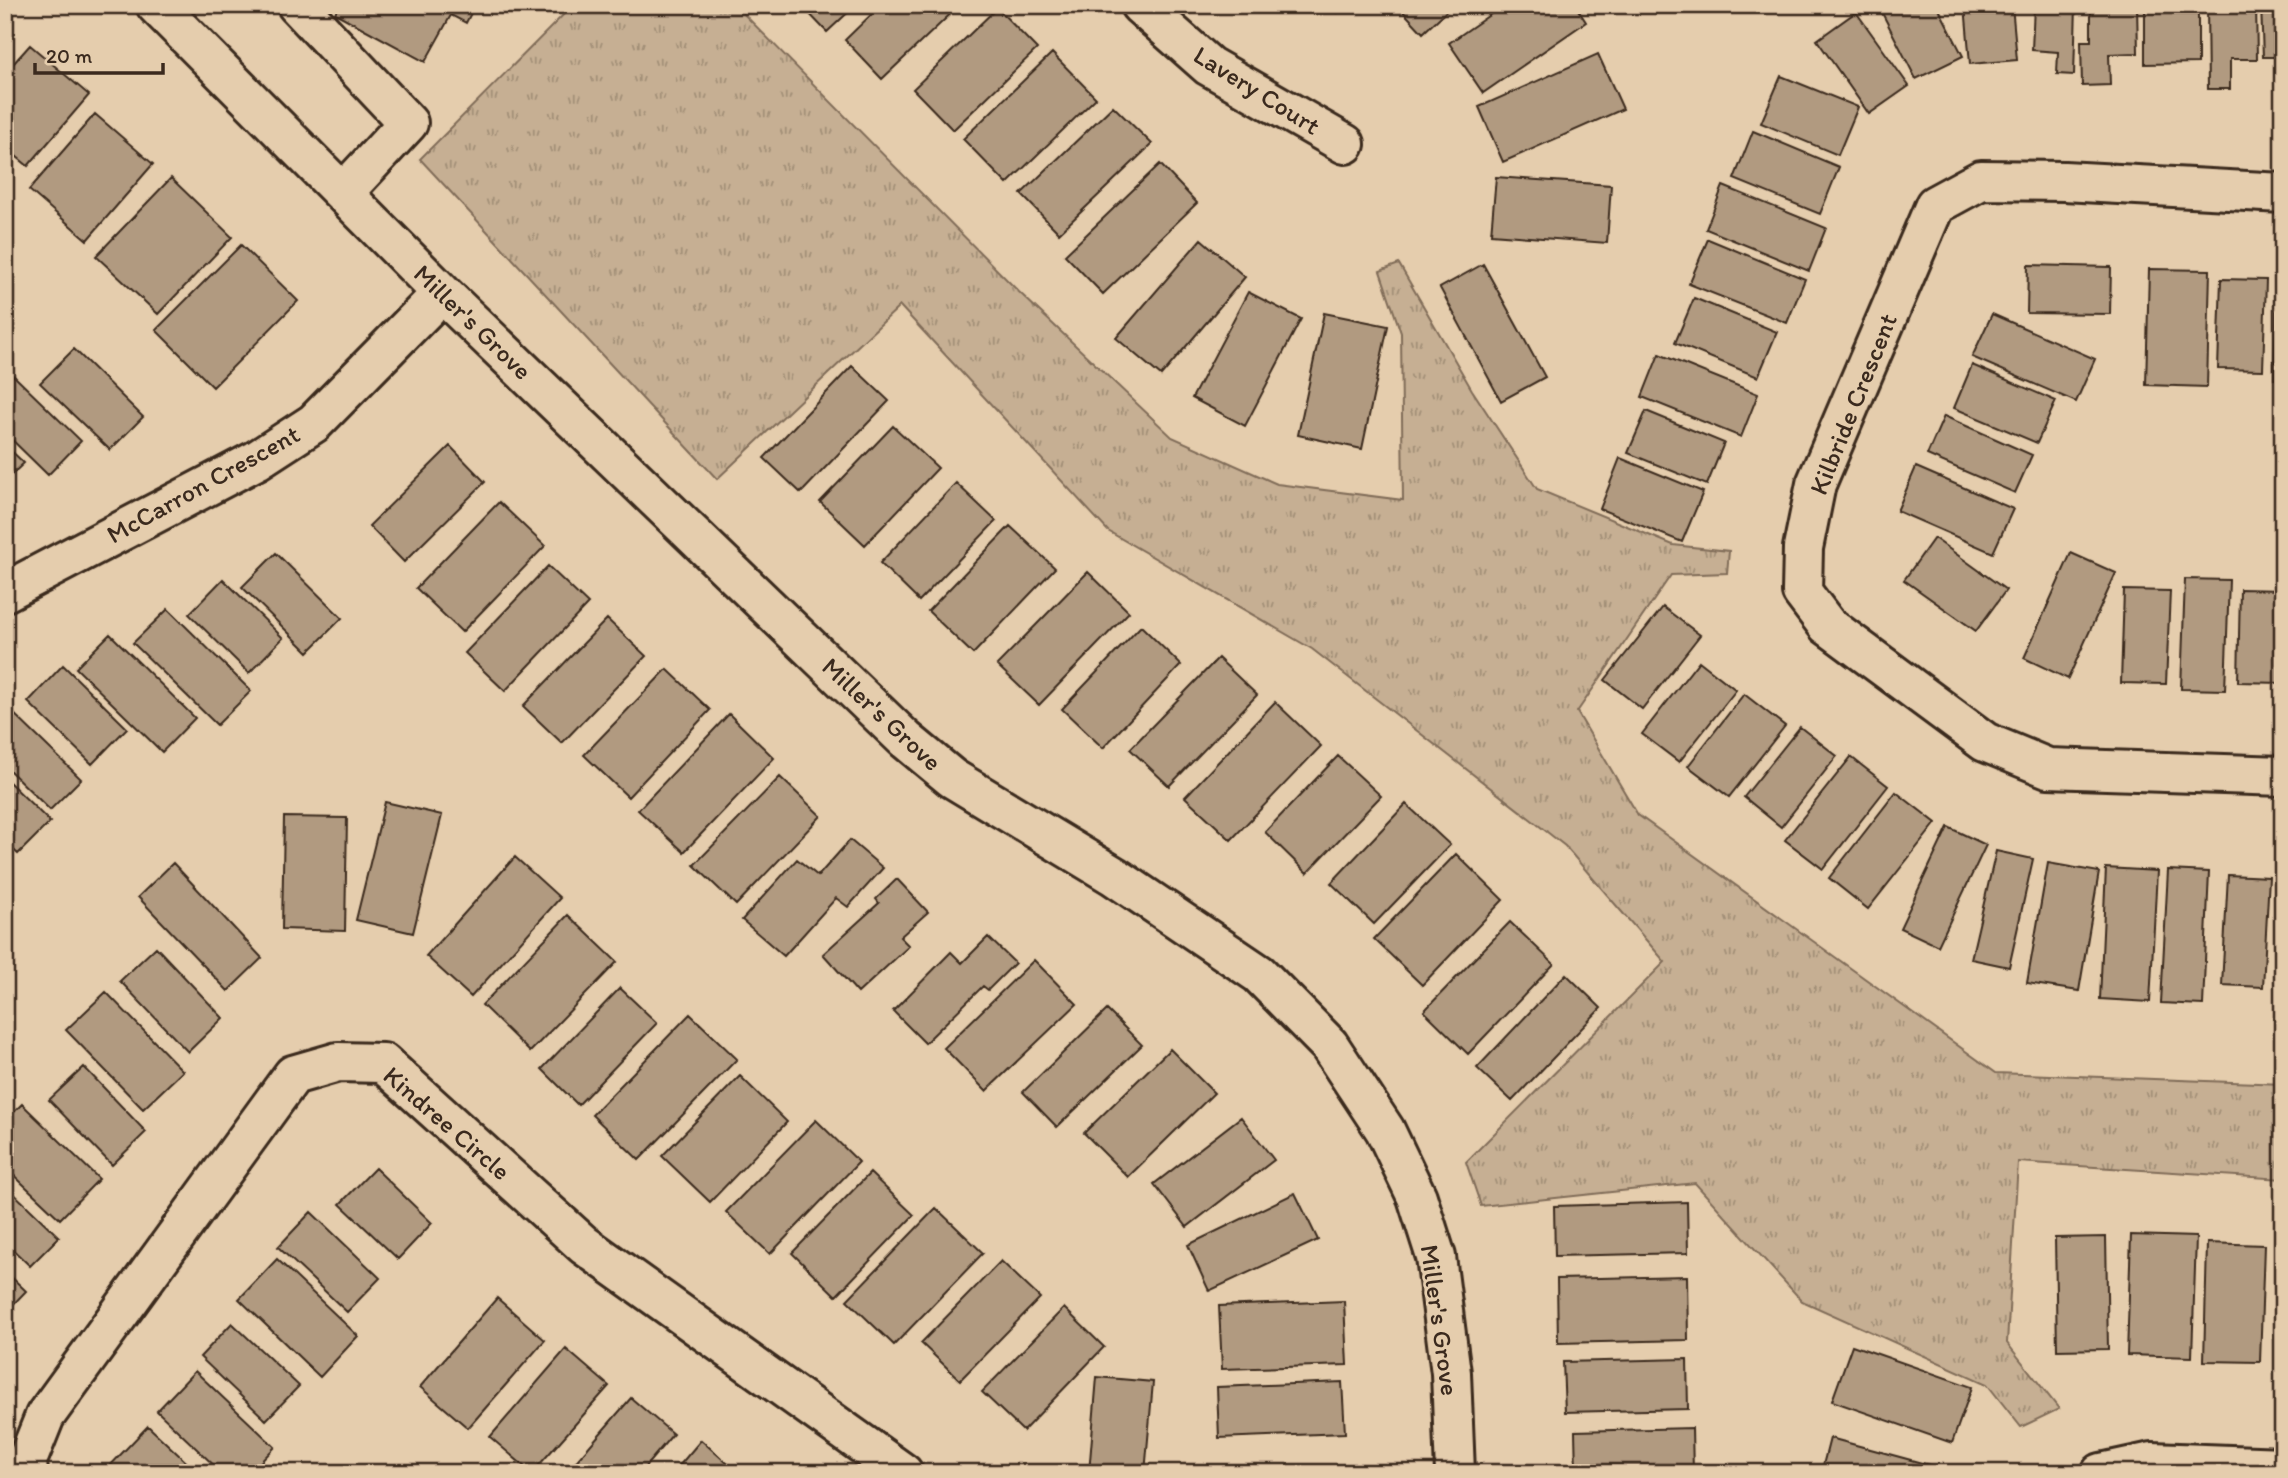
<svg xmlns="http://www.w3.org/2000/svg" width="2288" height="1478" font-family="Itim,sans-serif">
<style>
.grass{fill:url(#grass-tufts);stroke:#806c58;stroke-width:2}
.building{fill:#b19a80;stroke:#3b2a1e;stroke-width:2}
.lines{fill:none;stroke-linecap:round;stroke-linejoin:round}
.minor-casing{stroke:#3b2a1e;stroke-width:44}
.minor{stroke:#e5cdad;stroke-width:38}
.labels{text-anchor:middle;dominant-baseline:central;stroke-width:5;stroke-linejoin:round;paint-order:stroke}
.street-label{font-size:26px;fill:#3b2a1e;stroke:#e5cdad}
</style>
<defs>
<pattern id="grass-tufts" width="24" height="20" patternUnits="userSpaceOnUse" patternTransform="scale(1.75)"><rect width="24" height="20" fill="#c6af93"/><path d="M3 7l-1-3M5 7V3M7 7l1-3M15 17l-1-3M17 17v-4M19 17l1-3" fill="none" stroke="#a28f77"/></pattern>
</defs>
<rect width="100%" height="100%" fill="#e5cdad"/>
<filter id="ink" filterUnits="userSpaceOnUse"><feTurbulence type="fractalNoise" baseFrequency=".0143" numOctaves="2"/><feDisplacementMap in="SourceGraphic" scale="14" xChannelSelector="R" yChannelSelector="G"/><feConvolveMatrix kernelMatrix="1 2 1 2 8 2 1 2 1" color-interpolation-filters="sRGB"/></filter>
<g filter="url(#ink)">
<path class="grass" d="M 573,5 L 735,5 L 1019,292 L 1172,437 L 1277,484 L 1403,500 L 1401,333 L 1380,271 L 1399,264 L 1472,390 L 1537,489 L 1673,545 L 1729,551 L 1727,573 L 1671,575 L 1577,712 L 1638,815 L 1996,1073 L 2283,1084 L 2283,1179 L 2018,1162 L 2007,1343 L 2059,1409 L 2021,1427 L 1987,1384 L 1802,1301 L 1695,1183 L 1481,1206 L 1466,1162 L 1665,962 L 1565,846 L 1312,649 L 1108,531 L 900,306 L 717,479 L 420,159 Z"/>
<path class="building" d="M 339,5 L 475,5 L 466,23 L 451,15 L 425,62 L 335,13 Z
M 801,5 L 856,5 L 827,32 Z
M 881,5 L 960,5 L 882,79 L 845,40 Z
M 1329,5 L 1346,5 L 1337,13 Z
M 1397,5 L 1453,5 L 1423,33 Z
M 1504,5 L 1575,5 L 1586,22 L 1483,93 L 1449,43 Z
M 1878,5 L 1937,5 L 1963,56 L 1916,79 Z
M 1965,5 L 2012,5 L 2017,60 L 1970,64 Z
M 2034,5 L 2076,5 L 2074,75 L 2057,74 L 2058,52 L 2032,50 Z
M 2091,5 L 2137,5 L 2138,53 L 2109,54 L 2110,85 L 2082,86 L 2081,41 L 2091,41 Z
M 2145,5 L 2198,5 L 2198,63 L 2145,64 Z
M 2207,5 L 2256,5 L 2257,59 L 2230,59 L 2230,89 L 2208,89 Z
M 2261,5 L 2283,5 L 2283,71 L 2282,57 L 2263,57 Z
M 997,8 L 1037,49 L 953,130 L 913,89 Z
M 1856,12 L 1909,86 L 1869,114 L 1817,40 Z
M 30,45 L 89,95 L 28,166 L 5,147 L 5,73 Z
M 1052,53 L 1096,98 L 1007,184 L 963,139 Z
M 1598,54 L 1623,109 L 1503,162 L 1479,107 Z
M 1781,76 L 1858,107 L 1838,155 L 1761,123 Z
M 1113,106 L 1152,144 L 1059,233 L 1021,194 Z
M 95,114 L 153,164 L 87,240 L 29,190 Z
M 1753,131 L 1839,167 L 1820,214 L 1734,179 Z
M 1160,164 L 1197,203 L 1103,294 L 1065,255 Z
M 1496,177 L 1611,185 L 1607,243 L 1491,234 Z
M 171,178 L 232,237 L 158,314 L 96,256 Z
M 1723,186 L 1826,228 L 1809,271 L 1706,229 Z
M 1201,239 L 1245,277 L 1161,376 L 1116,338 Z
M 1708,239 L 1805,279 L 1787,323 L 1689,284 Z
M 241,245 L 298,301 L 213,387 L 156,330 Z
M 1483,264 L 1545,377 L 1501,401 L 1440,288 Z
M 2028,265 L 2111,267 L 2110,314 L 2027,313 Z
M 2149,269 L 2210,270 L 2207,387 L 2146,385 Z
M 2277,274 L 2283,274 L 2283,380 L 2274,379 Z
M 2221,279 L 2266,280 L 2263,370 L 2218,369 Z
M 1248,292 L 1301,319 L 1245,426 L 1192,398 Z
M 1694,298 L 1777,332 L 1758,377 L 1675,343 Z
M 1324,313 L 1388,326 L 1362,449 L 1298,435 Z
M 1992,314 L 2095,359 L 2076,402 L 1972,357 Z
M 74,349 L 143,417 L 110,450 L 40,383 Z
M 1659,354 L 1758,394 L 1741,437 L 1642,397 Z
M 1972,365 L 2056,401 L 2037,443 L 1954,408 Z
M 852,366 L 889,401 L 801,493 L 764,458 Z
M 13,375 L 81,441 L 48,475 L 5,433 L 5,383 Z
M 1646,411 L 1724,443 L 1707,485 L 1628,453 Z
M 1944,416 L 2032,455 L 2015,493 L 1927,455 Z
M 893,426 L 938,468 L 865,545 L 820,502 Z
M 5,445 L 24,463 L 5,481 Z
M 450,446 L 485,482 L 404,562 L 369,526 Z
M 1620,458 L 1703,492 L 1682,542 L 1600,509 Z
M 1916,467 L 2013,509 L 1993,553 L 1897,511 Z
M 956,483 L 996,521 L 919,601 L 880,563 Z
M 499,502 L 545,546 L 462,632 L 416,588 Z
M 1010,526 L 1055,568 L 973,654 L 928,611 Z
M 1934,538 L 2006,590 L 1976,631 L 1904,580 Z
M 276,553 L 342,618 L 308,652 L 242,587 Z
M 2071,553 L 2116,573 L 2068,679 L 2024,658 Z
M 548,566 L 588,604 L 505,691 L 465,653 Z
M 1088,572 L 1129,612 L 1039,705 L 997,665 Z
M 223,579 L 283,638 L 249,673 L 189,614 Z
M 2185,579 L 2229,580 L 2225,690 L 2181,689 Z
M 2240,589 L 2283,590 L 2283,683 L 2238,682 Z
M 2124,590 L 2170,591 L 2166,684 L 2121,683 Z
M 1663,607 L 1700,635 L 1642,709 L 1605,680 Z
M 168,609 L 251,691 L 217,725 L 133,643 Z
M 607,619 L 646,656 L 562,743 L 523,706 Z
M 1141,626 L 1181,665 L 1103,748 L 1062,709 Z
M 110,634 L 195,718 L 162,752 L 76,668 Z
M 1218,658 L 1257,695 L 1169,786 L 1130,749 Z
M 1699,661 L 1736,690 L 1679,762 L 1642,734 Z
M 63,665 L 127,728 L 92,764 L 28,702 Z
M 667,669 L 710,710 L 628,797 L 584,755 Z
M 1744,694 L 1785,726 L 1729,797 L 1688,766 Z
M 1275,702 L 1321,746 L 1231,840 L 1185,797 Z
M 6,706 L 81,779 L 50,810 L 5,766 Z
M 729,714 L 774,758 L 684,852 L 638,810 Z
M 1800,727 L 1837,756 L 1781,827 L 1744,797 Z
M 1338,756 L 1381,796 L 1307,873 L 1265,832 Z
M 1851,757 L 1888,786 L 1823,869 L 1785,840 Z
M 780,777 L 821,816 L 736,905 L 694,865 Z
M 5,778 L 50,822 L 18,854 L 5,842 Z
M 1896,792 L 1936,823 L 1868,909 L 1829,878 Z
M 385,802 L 442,815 L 413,933 L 356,920 Z
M 1406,804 L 1450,845 L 1374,924 L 1331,883 Z
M 284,817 L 347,818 L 345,931 L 282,929 Z
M 1948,827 L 1986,845 L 1938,946 L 1900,928 Z
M 850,840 L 883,868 L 848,907 L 836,898 L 784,956 L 742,920 L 797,859 L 818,876 Z
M 1996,851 L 2033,859 L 2009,967 L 1971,959 Z
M 1456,854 L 1503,900 L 1422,985 L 1374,939 Z
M 515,857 L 560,898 L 471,997 L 426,956 Z
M 173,863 L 262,958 L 228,991 L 138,897 Z
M 2048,863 L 2099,872 L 2079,991 L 2027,983 Z
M 2106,868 L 2157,871 L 2150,1002 L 2100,999 Z
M 2168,870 L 2209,872 L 2203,1005 L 2161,1003 Z
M 2228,875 L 2269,877 L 2263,987 L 2222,985 Z
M 897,879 L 928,912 L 900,937 L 909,946 L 858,993 L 823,954 L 879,903 L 876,899 Z
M 2283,895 L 2283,990 L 2278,990 Z
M 568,915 L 617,962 L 530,1052 L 482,1005 Z
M 1510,922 L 1554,964 L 1468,1054 L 1424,1011 Z
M 988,937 L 1015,963 L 988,990 L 983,986 L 925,1043 L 893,1011 L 951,952 L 962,963 Z
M 156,947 L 223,1018 L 188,1052 L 120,981 Z
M 1034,960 L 1077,1004 L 986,1091 L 944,1048 Z
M 1566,974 L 1601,1008 L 1512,1101 L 1477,1068 Z
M 620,988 L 657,1023 L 578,1105 L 542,1069 Z
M 106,992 L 183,1071 L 143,1109 L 66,1030 Z
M 1107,1010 L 1142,1045 L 1057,1127 L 1023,1092 Z
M 690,1014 L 737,1059 L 639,1160 L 592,1115 Z
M 1170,1049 L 1214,1093 L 1128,1177 L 1084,1133 Z
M 84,1067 L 146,1132 L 112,1165 L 49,1100 Z
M 740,1076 L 787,1122 L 710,1202 L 662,1156 Z
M 22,1104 L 99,1179 L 60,1219 L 5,1167 L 5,1121 Z
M 1241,1117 L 1274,1160 L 1187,1227 L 1154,1184 Z
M 816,1120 L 859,1162 L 770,1254 L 726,1212 Z
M 375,1168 L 432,1223 L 398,1259 L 340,1204 Z
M 870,1173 L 914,1215 L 836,1296 L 792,1253 Z
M 5,1185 L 59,1237 L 30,1266 L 5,1242 Z
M 1295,1193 L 1318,1240 L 1209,1291 L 1188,1245 Z
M 1687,1202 L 1688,1253 L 1555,1256 L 1554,1206 Z
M 936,1208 L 983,1253 L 894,1345 L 847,1300 Z
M 311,1212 L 380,1278 L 347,1312 L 278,1247 Z
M 2131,1235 L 2196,1237 L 2192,1357 L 2127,1355 Z
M 2106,1237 L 2108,1349 L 2057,1350 L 2055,1238 Z
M 2207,1243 L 2264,1245 L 2260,1362 L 2204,1361 Z
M 277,1259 L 358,1336 L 320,1377 L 239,1299 Z
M 1001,1261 L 1040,1298 L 960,1380 L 921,1343 Z
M 5,1271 L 26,1291 L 5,1313 Z
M 1687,1276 L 1688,1340 L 1558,1343 L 1557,1279 Z
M 497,1298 L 545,1340 L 468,1428 L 420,1387 Z
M 1344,1301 L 1347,1365 L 1222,1369 L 1219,1306 Z
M 1064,1308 L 1104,1347 L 1023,1431 L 982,1392 Z
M 232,1323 L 299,1386 L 266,1420 L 200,1357 Z
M 1852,1345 L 1972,1387 L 1952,1443 L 1832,1401 Z
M 566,1349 L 609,1386 L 532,1473 L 490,1437 Z
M 1687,1359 L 1688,1409 L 1565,1412 L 1563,1362 Z
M 195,1371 L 275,1447 L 250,1473 L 222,1473 L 157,1411 Z
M 1097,1377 L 1153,1382 L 1145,1473 L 1089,1473 Z
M 1342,1382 L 1345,1433 L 1219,1438 L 1217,1387 Z
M 631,1398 L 673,1434 L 640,1473 L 566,1473 Z
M 148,1426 L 198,1473 L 104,1472 Z
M 1692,1428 L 1693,1473 L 1576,1473 L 1575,1431 Z
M 1830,1438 L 1944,1469 L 1943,1473 L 1821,1473 Z
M 701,1440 L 736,1471 L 734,1473 L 673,1473 Z
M 1352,1469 L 1352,1473 L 1241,1473 Z"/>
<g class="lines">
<g class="minor-casing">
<path id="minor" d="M 156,5 L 442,293 L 905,739 L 952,778 L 1114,876 L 1259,974 L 1329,1045 L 1385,1130 L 1417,1197 L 1436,1257 L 1451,1373 L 1455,1473
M 297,5 L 408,123 L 344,192
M 1140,5 L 1209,66 L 1345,144
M 2283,193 L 2064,181 L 1981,180 L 1935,205 L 1816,484 L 1803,548 L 1802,592 L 1827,625 L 1985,742 L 2048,768 L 2283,776
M 5,592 L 257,460 L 314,423 L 442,293
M 28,1473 L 27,1461 L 45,1416 L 293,1075 L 338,1062 L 383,1063 L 584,1245 L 903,1473
M 2101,1473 L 2152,1462 L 2283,1467"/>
</g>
<use href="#minor" class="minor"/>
</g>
</g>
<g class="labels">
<g class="street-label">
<text transform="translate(1257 90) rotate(32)">Lavery Court</text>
<text transform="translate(473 322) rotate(44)">Miller's Grove</text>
<text transform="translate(1853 404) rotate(-68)">Kilbride Crescent</text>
<text transform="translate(203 484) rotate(-29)">McCarron Crescent</text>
<text transform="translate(882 714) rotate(43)">Miller's Grove</text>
<text transform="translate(447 1123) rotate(41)">Kindree Circle</text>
<text transform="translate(1440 1320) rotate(82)">Miller's Grove</text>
</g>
</g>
<rect width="2288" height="1478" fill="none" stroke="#e5cdad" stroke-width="28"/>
<rect x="14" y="14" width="2260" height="1450" fill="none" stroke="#3b2a1e" stroke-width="2.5" filter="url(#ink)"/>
<path d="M35 63v10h128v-10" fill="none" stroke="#3b2a1e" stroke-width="3.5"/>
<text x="46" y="63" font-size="21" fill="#3b2a1e" stroke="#e5cdad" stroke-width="5" paint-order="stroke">20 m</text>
</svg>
